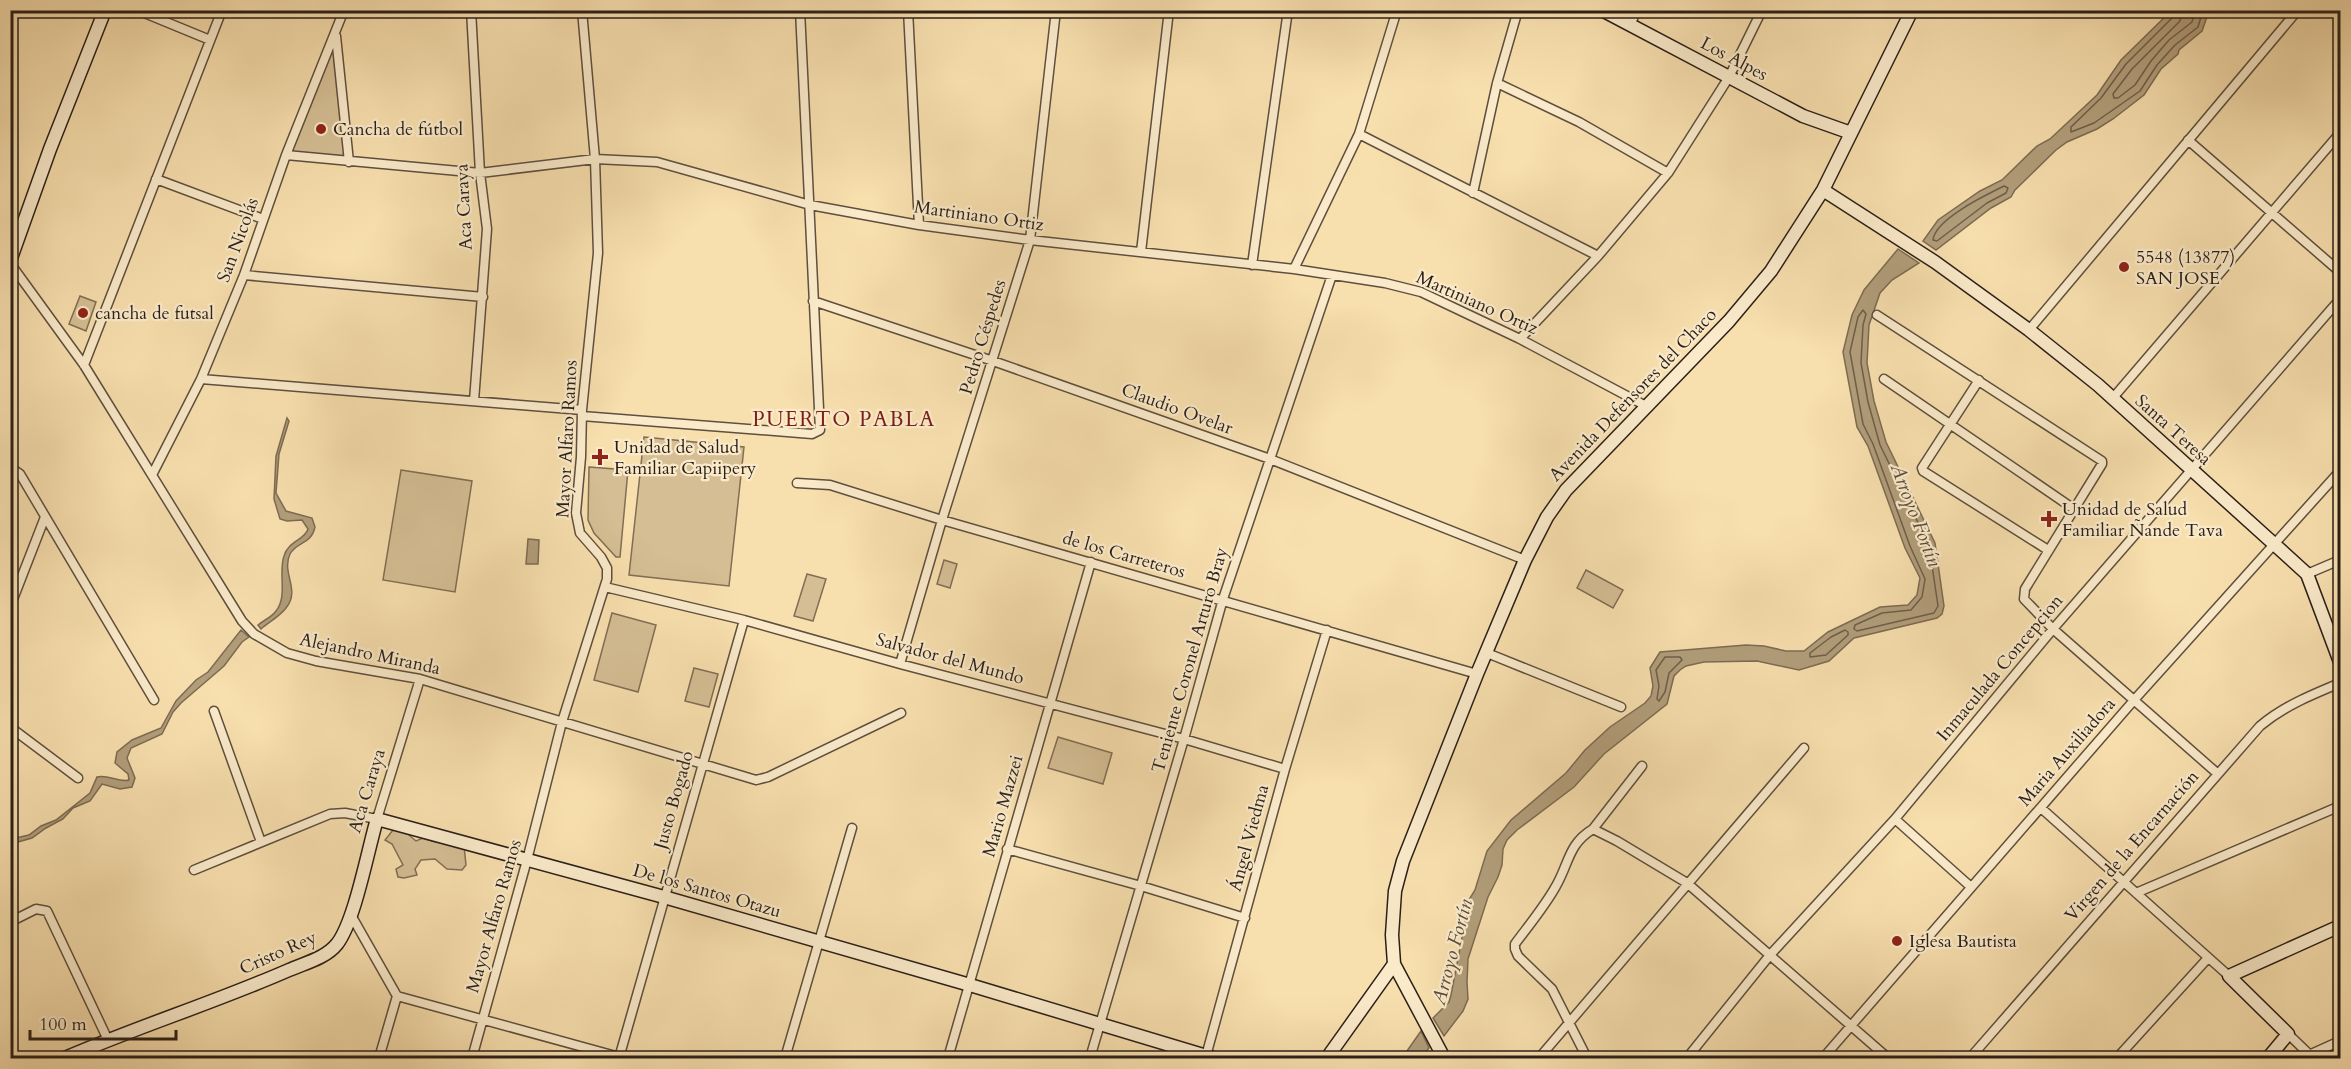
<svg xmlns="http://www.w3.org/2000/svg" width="2351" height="1069" font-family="Cardo,serif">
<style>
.green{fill:#d5be94;stroke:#806e56;stroke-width:1.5}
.water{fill:#b29e7b;stroke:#7c6b53;stroke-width:1.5}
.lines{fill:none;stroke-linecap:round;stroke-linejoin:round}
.shore{stroke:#6e5e4a;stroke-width:1.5}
.street-casing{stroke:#5e4f3e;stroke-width:11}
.secondary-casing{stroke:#2a1f18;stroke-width:15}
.street{stroke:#faeaca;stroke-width:8}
.secondary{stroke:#faeaca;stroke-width:12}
.poi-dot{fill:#8f2418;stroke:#faeaca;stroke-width:2}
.labels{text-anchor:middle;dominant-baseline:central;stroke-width:4.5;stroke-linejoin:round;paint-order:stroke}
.street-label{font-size:18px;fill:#2a1f18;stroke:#faeaca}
.poi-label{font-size:18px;fill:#2a1f18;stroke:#faeaca;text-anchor:start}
.water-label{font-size:20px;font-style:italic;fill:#5a4b3b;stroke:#faeaca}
.quarter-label{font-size:21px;letter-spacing:1.5px;fill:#7a1f14;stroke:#faeaca}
</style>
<rect width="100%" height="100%" fill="#f8dfae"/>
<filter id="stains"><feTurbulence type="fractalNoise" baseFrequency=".00333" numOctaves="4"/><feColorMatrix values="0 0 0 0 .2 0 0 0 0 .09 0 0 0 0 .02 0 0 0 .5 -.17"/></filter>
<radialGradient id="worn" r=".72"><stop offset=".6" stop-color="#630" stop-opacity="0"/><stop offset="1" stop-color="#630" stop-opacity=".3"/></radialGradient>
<path class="green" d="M 335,38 L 347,161 L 289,154 Z
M 80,296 L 96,302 L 86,331 L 69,324 Z
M 644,437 L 744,447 L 729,586 L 629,575 Z
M 589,467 L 628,470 L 620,557 L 616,557 L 594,533 L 588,520 Z
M 401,470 L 472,481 L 455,592 L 383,580 Z
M 944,560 L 957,564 L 950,588 L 937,584 Z
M 1586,570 L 1623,590 L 1613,608 L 1577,588 Z
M 807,574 L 826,579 L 813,621 L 794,616 Z
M 612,613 L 656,625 L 638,692 L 594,680 Z
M 694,668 L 718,674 L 709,707 L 685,701 Z
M 1058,737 L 1112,753 L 1103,784 L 1048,768 Z
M 397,825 L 416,841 L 423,838 L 435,842 L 440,838 L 464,846 L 466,865 L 462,870 L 447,869 L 435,859 L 421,860 L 415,869 L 417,875 L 404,878 L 398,877 L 396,869 L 403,865 L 392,844 L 385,840 Z"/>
<path class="water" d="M 2171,11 L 2209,11 L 2202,31 L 2179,50 L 2178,54 L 2161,69 L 2144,95 L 2113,119 L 2097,129 L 2067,142 L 2056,150 L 2015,190 L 2011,197 L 1991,208 L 1936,250 L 1923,241 L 1938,220 L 1980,191 L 2002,180 L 2037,146 L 2050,139 L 2097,95 L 2121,60 Z
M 1898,249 L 1919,263 L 1892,280 L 1880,293 L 1869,325 L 1867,363 L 1874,401 L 1886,442 L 1935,543 L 1944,606 L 1942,614 L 1937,618 L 1854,638 L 1829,661 L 1799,670 L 1757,661 L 1704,662 L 1686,666 L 1680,670 L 1674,676 L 1667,704 L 1604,754 L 1574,787 L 1517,830 L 1507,840 L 1503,849 L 1502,865 L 1498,877 L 1488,897 L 1468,959 L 1467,982 L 1468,999 L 1463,1011 L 1444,1036 L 1433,1018 L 1449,1002 L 1451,995 L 1465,922 L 1464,908 L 1475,890 L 1487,851 L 1511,820 L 1566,773 L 1585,750 L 1610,727 L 1645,703 L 1651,696 L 1653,686 L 1650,668 L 1660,652 L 1746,645 L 1764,646 L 1786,651 L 1804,651 L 1828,632 L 1880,607 L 1908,605 L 1917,595 L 1920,578 L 1905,548 L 1868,446 L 1857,427 L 1843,352 L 1852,315 L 1864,290 Z
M 287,418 L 289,421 L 279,454 L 276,493 L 286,511 L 312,518 L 315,527 C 311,545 297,541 290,554 C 281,573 301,590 286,608 C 279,617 269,622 261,629 L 258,625 C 264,620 272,617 276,611 C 288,596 278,573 284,556 C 288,541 305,540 308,529 L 302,520 L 287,521 L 280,519 L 274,499 L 276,456 Z
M 528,539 L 539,540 L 538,564 L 526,564 Z
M 241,630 L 249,637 L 242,642 L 224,666 L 181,703 L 173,712 L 162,734 L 131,748 L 127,758 L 135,778 L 132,787 L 120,789 L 102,784 L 90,801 L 73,808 L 63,819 L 46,828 L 32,838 L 11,844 L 11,839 L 29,835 L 41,826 L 56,820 L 90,793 L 97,777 C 108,774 119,783 129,780 L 128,774 L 115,763 L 117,752 L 132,740 L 161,728 L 176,701 L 196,680 L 208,672 Z
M 1421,1031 L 1429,1048 L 1421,1058 L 1402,1058 Z"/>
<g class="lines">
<path class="shore" d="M 2175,10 L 2173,17 L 2126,64 L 2101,98 L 2071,127 L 2071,132 L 2094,123 L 2140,91 L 2157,65 L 2175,45 L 2198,27 L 2203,10
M 2182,10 L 2180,21 L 2132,69 L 2113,94 L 2114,98 L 2118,98 L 2135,85 L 2151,61 L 2169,40 L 2192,22 L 2195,10
M 2004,186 L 2008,188 L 2006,193 L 1987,203 L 1937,241 L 1933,240 C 1935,219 1986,195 2004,186 Z
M 1863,310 L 1866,314 L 1863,325 L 1861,363 L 1868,402 L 1880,445 L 1929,545 L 1938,606 L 1934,613 L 1857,631 L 1854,629 L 1855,625 L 1882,613 L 1911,610 L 1922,597 L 1925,579 L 1910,546 L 1873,444 L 1863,424 L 1850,352 L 1858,317 Z
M 1845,630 L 1848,632 L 1848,635 L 1826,655 L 1810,657 L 1810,653 L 1831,637 Z
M 1665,657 L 1680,657 L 1682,660 L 1669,673 L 1665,692 L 1659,701 L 1657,699 L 1659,686 L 1656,670 Z"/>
<g class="street-casing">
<path id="street" d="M 137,10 L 210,40
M 471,10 L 480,173 L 487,229 L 474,401
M 908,10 L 919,225
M 1630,25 L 1637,10
M 336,36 L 349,162
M 1497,83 L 1579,122 L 1668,173
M 1359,134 L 1598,256
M 2188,140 L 2340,272
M 286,155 L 480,173 L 595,159 L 657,162 L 810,205 L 919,225 L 1030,240 L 1294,269 L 1385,283 L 1421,292 L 1520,339 L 1646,406
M 156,179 L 263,219
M 1473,193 L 1497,83 L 1518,10
M 1141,252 L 1169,10
M 10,263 L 84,365 L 242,621 L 254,634 L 287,653 L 316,661 L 420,679 L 756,780 L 768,777 L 901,713
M 1252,265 L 1288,10
M 1294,269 L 1359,134 L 1397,10
M 244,275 L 483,297
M 813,301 L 993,361 L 1270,459 L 1525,560
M 1877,315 L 2102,461 L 2102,464 L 2025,589 L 2024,599 L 2053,629 L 2218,774
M 2029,330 L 2298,10
M 1520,339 L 1598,256 L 1668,173 L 1729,77 L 1762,10
M 84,365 L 222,10
M 201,379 L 582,410
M 1884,379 L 2074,509
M 1979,380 L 1922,468 L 1923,471 L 2048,550
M 2112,399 L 2340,133
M 582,416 L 812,434 L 820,430 L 800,10
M 10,467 L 20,474 L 154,700
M 152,475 L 201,379 L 244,275 L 286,155 L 344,10
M 797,483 L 830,485 L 942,520 L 1477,674
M 2307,574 L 2340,560
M 605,587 L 744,620 L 900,664 L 1184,739 L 1285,769
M 10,607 L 45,517
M 1487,653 L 1621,707
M 900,664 L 942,520 L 1030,240 L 1056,10
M 214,711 L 261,842
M 10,727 L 78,778
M 2041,808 L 2229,976
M 1895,819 L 1971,887
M 1593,829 L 1617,841 L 1687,883 L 1888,1058
M 1007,849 L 1141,886 L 1245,918
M 194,870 L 330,814 L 345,813 L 377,819 L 420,679
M 2136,893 L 2340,806
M 351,915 L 397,996 L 623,1058
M 10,922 L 36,909 L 47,911 L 108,1040
M 2288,1034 L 2313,1058
M 2309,1055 L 2340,1041
M 1206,1056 L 1285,769 L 1327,630
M 379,1058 L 397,996
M 472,1058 L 527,860 L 562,722 L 607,579 L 607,568 L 601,557 L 580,533 L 576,513 L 581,457 L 582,410 L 598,253 L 595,159 L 582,10
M 619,1058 L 744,620
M 785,1058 L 852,828
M 948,1058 L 1091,562
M 1090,1058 L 1184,739 L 1223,599 L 1332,275
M 1539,1058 L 1804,748
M 1587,1058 L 1552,989 L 1518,956 L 1515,949 L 1515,944 C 1529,925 1545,906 1556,886 C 1569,864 1568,844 1593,829 L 1642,766
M 1687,1058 L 1770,955 L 1895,819 L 2053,629 L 2340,299
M 1823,1058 L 2135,699 L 2340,471
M 1970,1058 L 2260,726 C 2284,706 2311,695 2340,683
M 2117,1058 L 2208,958"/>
</g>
<g class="secondary-casing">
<path id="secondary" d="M 1602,10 L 1803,116 L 1851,133
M 1823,190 L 1935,262 L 2029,330 L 2098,385 L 2274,544 L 2307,574 L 2340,662
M 10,261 L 50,149 L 105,10
M 65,1058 C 139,1026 216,1002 289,970 C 305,963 326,958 337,944 C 355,921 368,849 377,819 L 664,897 L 970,985 L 1213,1058
M 1327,1058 L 1394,964
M 1444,1058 L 1394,964 L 1392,935 L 1395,891 L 1403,861 L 1477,674 L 1525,560 L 1547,517 L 1566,490 L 1729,321 L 1771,271 L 1823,190 L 1912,10
M 2268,1058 L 2288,1034 L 2229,976 L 2340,926"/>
</g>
<use href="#street" class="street"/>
<use href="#secondary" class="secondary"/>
</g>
<g class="poi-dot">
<circle cx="321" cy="129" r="6"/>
<circle cx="2124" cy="267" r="6"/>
<circle cx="83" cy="313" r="6"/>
<path d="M597 448h6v6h6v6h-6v6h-6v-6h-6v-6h6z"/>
<path d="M2046 510h6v6h6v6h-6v6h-6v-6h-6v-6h6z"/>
<circle cx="1897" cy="941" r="6"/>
</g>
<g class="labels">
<g class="street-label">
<text transform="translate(1734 59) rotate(28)">Los Alpes</text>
<text transform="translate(464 207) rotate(-93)">Aca Caraya</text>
<text transform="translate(979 216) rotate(8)">Martiniano Ortiz</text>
<text transform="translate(238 240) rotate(-70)">San Nicolás</text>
<text transform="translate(1477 303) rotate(24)">Martiniano Ortiz</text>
<text transform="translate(983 337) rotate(-73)">Pedro Céspedes</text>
<text transform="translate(1633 395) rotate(-46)">Avenida Defensores del Chaco</text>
<text transform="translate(1177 409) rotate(20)">Claudio Ovelar</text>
<text transform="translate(2173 430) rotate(42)">Santa Teresa</text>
<text transform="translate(567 439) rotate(-87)">Mayor Alfaro Ramos</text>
<text transform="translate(1124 555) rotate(16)">de los Carreteros</text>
<text transform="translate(370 654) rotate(12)">Alejandro Miranda</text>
<text transform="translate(950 659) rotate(15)">Salvador del Mundo</text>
<text transform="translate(1190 660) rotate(-74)">Teniente Coronel Arturo Bray</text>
<text transform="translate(2000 668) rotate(-50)">Inmaculada Concepcion</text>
<text transform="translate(2067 752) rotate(-49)">Maria Auxiliadora</text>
<text transform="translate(367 791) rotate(-73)">Aca Caraya</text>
<text transform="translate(674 800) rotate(-74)">Justo Bogado</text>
<text transform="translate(1003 806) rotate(-74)">Mario Mazzei</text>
<text transform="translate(1249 838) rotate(-75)">Ángel Viedma</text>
<text transform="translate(2132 846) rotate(-49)">Virgen de la Encarnación</text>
<text transform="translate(707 891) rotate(16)">De los Santos Otazu</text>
<text transform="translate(494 916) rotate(-74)">Mayor Alfaro Ramos</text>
<text transform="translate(278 953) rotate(-24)">Cristo Rey</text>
</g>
<g class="poi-label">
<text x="333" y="129">Cancha de fútbol</text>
<text x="2136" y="257">5548 (13877)<tspan x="2136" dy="21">SAN JOSE</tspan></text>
<text x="95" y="313">cancha de futsal</text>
<text x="614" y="447">Unidad de Salud<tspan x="614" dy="21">Familiar Capiipery</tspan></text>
<text x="2062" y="509">Unidad de Salud<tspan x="2062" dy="21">Familiar Ñande Tava</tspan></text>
<text x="1909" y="941">Iglesa Bautista</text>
</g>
<g class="water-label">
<text transform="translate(1916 515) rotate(69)">Arroyo Fortín</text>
<text transform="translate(1452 952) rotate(-75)">Arroyo Fortín</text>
</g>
<g class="quarter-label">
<text x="844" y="419">PUERTO PABLA</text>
</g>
</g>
<rect width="2351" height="1069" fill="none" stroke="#f8dfae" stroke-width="36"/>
<rect x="12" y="12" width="2327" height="1045" fill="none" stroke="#2a1f18" stroke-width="3"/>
<rect x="18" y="18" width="2315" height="1033" fill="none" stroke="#2a1f18" stroke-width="1.5"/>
<path d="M30 1030v9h146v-9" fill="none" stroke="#2a1f18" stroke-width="3"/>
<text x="39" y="1030" font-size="18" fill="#2a1f18" stroke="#faeaca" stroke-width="4.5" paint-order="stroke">100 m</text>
<rect width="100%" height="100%" filter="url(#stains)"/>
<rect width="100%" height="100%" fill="url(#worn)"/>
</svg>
